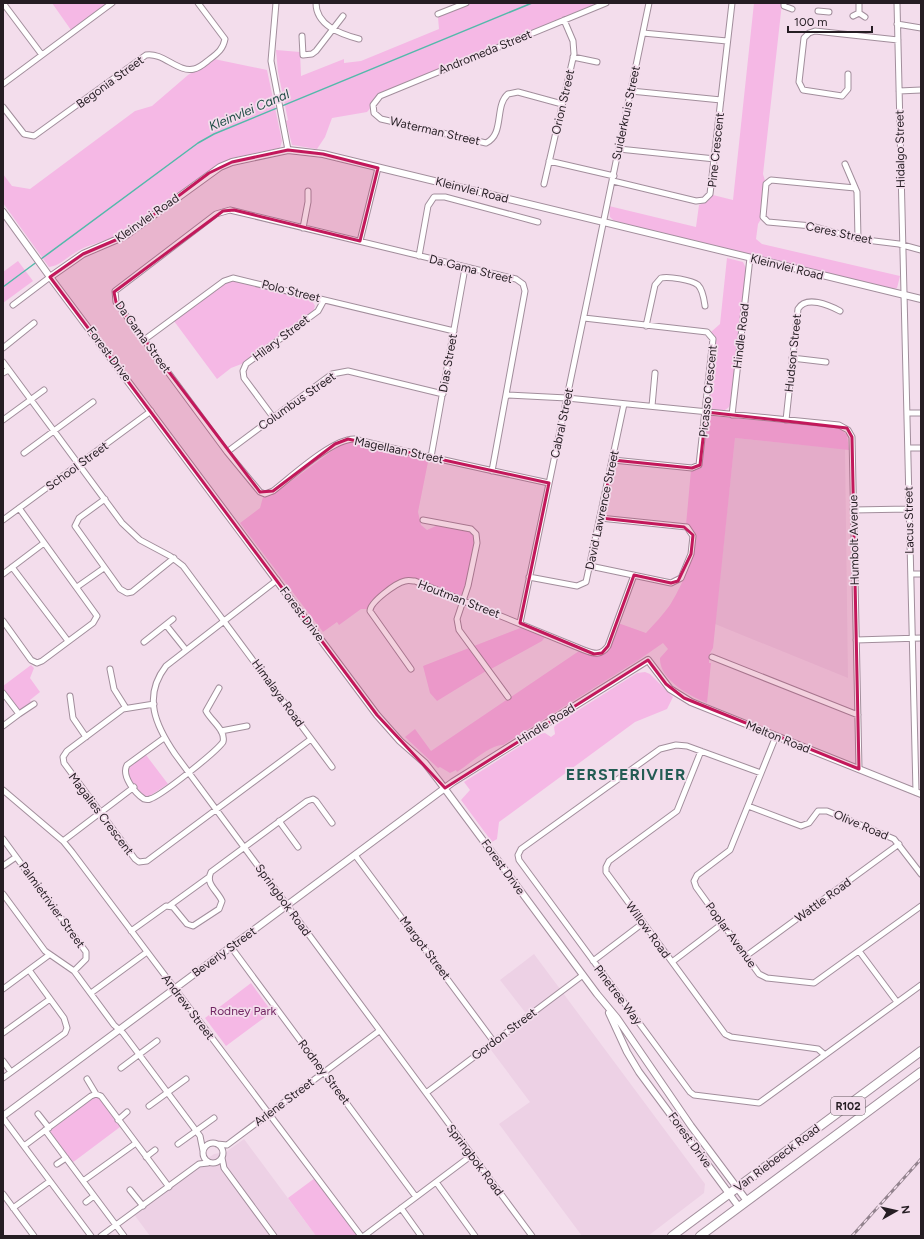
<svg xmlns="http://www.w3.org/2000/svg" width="924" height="1239" font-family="Figtree,sans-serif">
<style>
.built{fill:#edd1e5}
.green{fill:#f5b8e5}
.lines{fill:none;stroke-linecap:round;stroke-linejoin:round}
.stream{stroke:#53b9aa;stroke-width:1.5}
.minor-casing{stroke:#a28e9c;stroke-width:7}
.tertiary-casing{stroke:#a28e9c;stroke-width:8}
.primary-casing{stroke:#a28e9c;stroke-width:10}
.minor{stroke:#fff;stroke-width:5}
.tertiary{stroke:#fff;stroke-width:6}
.primary{stroke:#fff;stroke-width:8}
.rail-casing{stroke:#93838e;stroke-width:3}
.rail{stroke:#f3ddec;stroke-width:1.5;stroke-dasharray:4.5;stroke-linecap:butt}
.marked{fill:#c2185b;fill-opacity:0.2;stroke:#c2185b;stroke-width:3;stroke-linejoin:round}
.labels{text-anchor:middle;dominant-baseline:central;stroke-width:3.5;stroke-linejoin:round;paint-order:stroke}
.shield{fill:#f3ddec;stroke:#63575f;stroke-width:1}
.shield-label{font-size:11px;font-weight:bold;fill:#251d23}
.street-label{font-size:12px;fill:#251d23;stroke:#f3ddec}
.park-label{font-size:12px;fill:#712762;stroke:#f3ddec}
.water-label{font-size:13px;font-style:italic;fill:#204d46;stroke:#f3ddec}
.district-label{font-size:16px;font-weight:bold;letter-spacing:1px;fill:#235b53;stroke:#f3ddec}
</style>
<rect width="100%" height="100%" fill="#f3ddec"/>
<path class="built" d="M 735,438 L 845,449 L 848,678 L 715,624 Z
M 534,954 L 705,1184 L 704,1193 L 648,1236 L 582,1236 L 499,1124 L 530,1102 L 488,1046 L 528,1016 L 500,980 Z
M 244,1139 L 316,1236 L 150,1236 L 133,1213 L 214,1154 L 226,1152 Z"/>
<path class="green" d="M 52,3 L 103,3 L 105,5 L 71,30 Z
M 471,3 L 598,3 L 378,94 C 371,99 373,107 367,112 L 332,118 L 325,137 L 317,149 L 292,145 L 286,121 L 288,120 L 278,72 L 276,50 L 300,52 L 301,76 L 344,59 L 344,63 L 361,61 L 439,29 L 438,17 Z
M 754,3 L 782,3 L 763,174 L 765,181 L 761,219 L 758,224 L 756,239 L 762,244 L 900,276 L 897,288 L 894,289 L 614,221 L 610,217 L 609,206 L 696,227 L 699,205 L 708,201 L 713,195 L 733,200 Z
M 214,59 L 267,70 L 282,141 L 280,148 L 233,158 L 217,165 L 121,234 C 105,242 89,243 73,254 C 65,259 59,266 49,267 L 3,203 L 3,174 L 12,186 L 30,189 L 135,111 L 152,106 L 188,75 Z
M 727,258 L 743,262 L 746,268 L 731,403 C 727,413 720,411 710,410 L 709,407 L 716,342 L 715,336 L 711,332 L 720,324 Z
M 18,261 L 33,281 L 3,303 L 3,272 Z
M 232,280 L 311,299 L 315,306 L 313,312 L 244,363 L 231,368 L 217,379 L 174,321 L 226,282 Z
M 712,416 L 839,428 L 847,435 L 849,450 L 735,438 L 713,648 L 709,655 L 709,663 L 711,663 L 707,703 C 690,696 659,680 660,658 L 668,649 L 663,643 L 640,659 L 503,745 C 491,744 468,765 457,772 L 456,770 L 450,773 L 440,767 L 438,768 L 405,737 L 415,729 L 431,751 L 579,651 C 611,663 608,649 618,623 L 646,633 C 654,624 663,615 670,605 C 679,591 709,533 686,525 L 691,470 L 698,468 L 702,464 L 708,418 Z
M 351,442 L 429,457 L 418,512 L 421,525 L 427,530 L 438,525 L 468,530 L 474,534 L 475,540 L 465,591 L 461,595 L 456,596 L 412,578 L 407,578 L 397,582 L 370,603 L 367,609 L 361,609 L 339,625 L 337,622 L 323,632 L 240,523 L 260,508 L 263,497 L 271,496 L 340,445 Z
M 523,627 L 545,637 L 542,641 L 491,669 L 474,646 Z
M 469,648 L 486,671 L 437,701 L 430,693 L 423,666 Z
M 31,665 L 34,668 L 30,678 L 40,692 L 30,700 L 32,704 L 19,710 L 3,689 L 3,686 Z
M 645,672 L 650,674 L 673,697 L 667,709 L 635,722 L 499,822 L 497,839 L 492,842 L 461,800 L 470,790 L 464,782 L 539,734 L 545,733 L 551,737 L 555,734 L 554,727 L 558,723 L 637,673 Z
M 146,755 L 168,784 L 148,797 L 141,794 L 127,775 L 129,767 Z
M 251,983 L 272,1012 L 226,1046 L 205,1018 Z
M 94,1097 L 99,1098 L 120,1127 L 72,1163 L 50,1131 Z
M 315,1178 L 356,1234 L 356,1236 L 316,1236 L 288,1198 Z"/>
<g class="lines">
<path class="stream" d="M 41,259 L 198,143 L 214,134 L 532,3
M 3,287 L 38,261"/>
<g class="minor-casing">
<path id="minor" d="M 3,3 L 42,55
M 276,3 L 271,61 L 288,150
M 316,3 C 316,25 340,34 359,39
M 784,3 L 784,6 L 792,9
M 859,3 L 859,13
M 897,3 L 916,792
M 818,11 L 829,12
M 438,14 L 466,3
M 853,16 L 859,13 L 865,17
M 897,24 L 921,28
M 643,33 L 727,41
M 302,36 L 303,55 L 312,54 L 316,51 L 343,16
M 573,57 L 597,62
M 848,74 L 848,89 L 842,96 L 803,90 L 799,82 L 804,38 L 809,33 L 815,31 L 898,40
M 3,84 L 112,3
M 631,91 L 721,100
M 899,91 L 921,90
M 562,104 L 518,92 L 508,94 C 494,106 505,134 486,143 L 381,119 L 374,113 L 373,105 L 380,96 L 606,3
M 3,107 L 24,134 L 34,136 L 146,55 C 163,52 178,73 194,69 C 200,68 206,62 210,59 C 218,53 223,49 225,39 L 198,3
M 619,149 L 715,159
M 549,161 L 614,176
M 845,164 L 857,192 L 858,239
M 613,181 L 696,201 L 704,200 L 710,194 L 732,3
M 544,184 L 574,54 L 573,41 L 564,20
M 855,188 L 771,180 L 766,184 L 763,217 L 768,222 L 812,226 L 858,239 L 899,244 L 921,250
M 303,228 L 308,202 L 308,191
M 360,241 L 378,168
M 419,256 L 428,206 L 434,197 L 445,197 L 538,222
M 13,305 L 50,277
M 584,318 L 707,332 L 713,339 L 699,465 L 692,468 L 613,460
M 646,326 L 655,285 L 661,278 C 668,276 692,280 698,285 C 703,290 704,299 705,306
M 144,340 L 224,281 L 233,278 L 454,331
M 3,348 L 34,323
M 792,358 L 826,362
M 3,362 L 122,523 L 140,540 L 170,556 L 183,566 L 332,767
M 3,373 L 8,370
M 506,395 L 567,398 L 839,425 L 848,430 L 852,437 L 859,769
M 652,406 L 655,373
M 907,413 L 921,413
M 732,415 L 750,258
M 273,417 L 244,378 L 243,371 L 246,364 L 318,311 L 324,300
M 3,420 L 44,390
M 786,420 L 798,309 C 806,295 829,305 840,311
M 908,448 L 921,448
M 227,452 L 332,374 L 348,371 L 443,394
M 24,453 L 93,402
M 431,457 L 465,268
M 492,471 L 525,291 L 523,284 L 516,279 L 230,210 L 216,214 L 115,291 L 116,302 L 227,452 L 260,492 L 265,494 L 273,491 C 291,477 332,439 354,439 C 419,455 484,469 549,483
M 105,499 L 79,518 L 75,526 L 120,589 L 127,593 L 132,592 L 174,558
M 853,510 L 909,509
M 3,520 L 151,411
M 423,520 L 471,529 L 476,534 L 477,543 L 468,586 L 457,619 L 459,630 L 508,697
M 590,566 L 671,583 L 681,578 L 691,554 L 693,536 L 687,527 L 600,518
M 12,567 L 68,641
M 3,574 L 44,543
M 911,574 L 921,574
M 529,577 L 577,586 L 586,582 L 624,404
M 277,580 L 166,666 C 142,697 156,726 175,754 L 532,1236
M 77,587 L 104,568
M 3,621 L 31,660 L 37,663 L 42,661 L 93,623 L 97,616 L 19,508
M 520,623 L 649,3
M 166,625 L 186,650
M 856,640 L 921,638
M 144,642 L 173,619
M 712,657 L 858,715
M 110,669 L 114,689 L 126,708
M 411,669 L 370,611 C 370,602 396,583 405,581 C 409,580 411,581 415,581 L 584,650 C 594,654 601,656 608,646 L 634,575
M 3,693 L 19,714 L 3,726
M 70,696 L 73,718 L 86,737
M 154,704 L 123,709 L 67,751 L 63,757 L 64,763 L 135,859 L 139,862 L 147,861 L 311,739
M 19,714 L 34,704
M 221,731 L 247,726
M 776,736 L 730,850 L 697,875 L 694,881 L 696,887 L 759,974 L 767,978 L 814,983 L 921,906
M 164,738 L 127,765 C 121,776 135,793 144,799 C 147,800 148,800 150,799 C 161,796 216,752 223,742 C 226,730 211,721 206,711 L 219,688
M 701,751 L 677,811 L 609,861 L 606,867 L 606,872 L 725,1034 L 731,1037 L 818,1049 L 825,1055
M 761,773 L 687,746 L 676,745 L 660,749 L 521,849 L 518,855 L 519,860 L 690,1092 L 694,1095 L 759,1103 L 921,985
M 3,790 L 63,841 L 72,852 L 361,1236
M 748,806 L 801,826 L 809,823 L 818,811 L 827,811 L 894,839 L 921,874
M 279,821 L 298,847
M 3,839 L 86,952 L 86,959 L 74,971
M 63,841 L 134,787
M 355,855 L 494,1042
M 3,866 L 16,857
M 3,894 L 45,951 L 74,971 L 114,1025 L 123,1033 L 200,1136 L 203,1151
M 169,906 L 209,877
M 131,931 L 166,906 L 173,907 L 187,924 L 193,926 L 219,909 L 222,901 C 217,890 205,884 211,872 L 307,801 L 313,799 L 316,801 L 332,823
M 231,947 L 416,1197
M 859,951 L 897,1002
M 746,956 L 899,844
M 593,961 L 643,923
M 672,962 L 722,924
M 3,989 L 49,955
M 91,993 L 147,952
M 3,1033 L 50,999
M 3,1061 L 11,1072
M 121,1068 L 157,1041
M 3,1078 L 65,1033 L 67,1028 L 64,1018 L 29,970
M 87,1079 L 96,1094 L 101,1096 L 169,1187
M 426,1093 L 583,975
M 149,1106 L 186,1079
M 38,1114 L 49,1128
M 3,1118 L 91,1236
M 118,1120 L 127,1112
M 45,1130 L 124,1236
M203 1153a10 10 0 1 1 20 0a10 10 0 1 1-20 0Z
M 178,1144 L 214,1118
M 217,1144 L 227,1145 L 379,1031
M 24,1146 L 91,1096 L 96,1094
M 146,1157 L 155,1150
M 222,1158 L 224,1168 L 274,1236
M 57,1164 L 66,1158
M 83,1181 L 136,1143
M 436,1182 L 475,1236
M 130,1190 L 143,1206
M 3,1194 L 34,1236
M 86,1202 L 94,1196
M 13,1208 L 50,1181
M 401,1208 L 421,1236
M 101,1236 L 199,1164 L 208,1163
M 364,1236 L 472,1155"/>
</g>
<g class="tertiary-casing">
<path id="tertiary" d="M 3,212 L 50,277 L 377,715 L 400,741 L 425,763 L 439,781 L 597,994 L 617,1018 L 691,1126 L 747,1201
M 50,277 L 83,254 L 125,236 L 220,167 L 232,162 L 288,150 L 323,154 L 921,299
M 609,1013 L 627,1052 L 639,1072 L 739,1207
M 3,1116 L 453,782 L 648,660 L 670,689 L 691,702 L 921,794"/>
</g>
<g class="primary-casing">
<path id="primary" d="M 672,1236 L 921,1051
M 700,1236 L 921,1072"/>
</g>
<use href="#minor" class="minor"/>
<use href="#tertiary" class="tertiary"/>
<use href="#primary" class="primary"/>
<g class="rail-casing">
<path id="rail" d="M 852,1236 L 921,1159"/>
</g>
<use href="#rail" class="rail"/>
</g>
<path class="marked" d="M 288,150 L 323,154 L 378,168 L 360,241 L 234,210 L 223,211 L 114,292 L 116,302 L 260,492 L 273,491 L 335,444 L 348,439 L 549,483 L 520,623 L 594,654 L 602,653 L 608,646 L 634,575 L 671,583 L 678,581 L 691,554 L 693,535 L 684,527 L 600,518 L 613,460 L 692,468 L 700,465 L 706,412 L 847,428 L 852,437 L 859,769 L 684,698 L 666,684 L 648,660 L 445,788 L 377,715 L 50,277 L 83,254 L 125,236 L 209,173 L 232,162 Z"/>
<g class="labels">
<rect class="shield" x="831" y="1097" width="34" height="18" rx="3"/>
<g class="shield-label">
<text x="848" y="1106">R102</text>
</g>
<g class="street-label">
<text transform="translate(485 52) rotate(-22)">Andromeda Street</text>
<text transform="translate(110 82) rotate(-36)">Begonia Street</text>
<text transform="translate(563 102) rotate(-77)">Orion Street</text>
<text transform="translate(626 113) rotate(-78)">Suiderkruis Street</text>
<text transform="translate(435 131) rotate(13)">Waterman Street</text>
<text transform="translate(900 149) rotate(-91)">Hidalgo Street</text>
<text transform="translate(716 150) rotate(-84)">Pine Crescent</text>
<text transform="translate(472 190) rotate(14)">Kleinvlei Road</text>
<text transform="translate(147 218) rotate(-35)">Kleinvlei Road</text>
<text transform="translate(839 233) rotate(12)">Ceres Street</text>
<text transform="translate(787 267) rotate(14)">Kleinvlei Road</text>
<text transform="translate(471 269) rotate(14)">Da Gama Street</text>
<text transform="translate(291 291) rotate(14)">Polo Street</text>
<text transform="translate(741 336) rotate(-83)">Hindle Road</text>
<text transform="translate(143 337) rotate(54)">Da Gama Street</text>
<text transform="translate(281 338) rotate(-37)">Hilary Street</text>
<text transform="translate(793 353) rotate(-84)">Hudson Street</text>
<text transform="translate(109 354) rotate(53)">Forest Drive</text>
<text transform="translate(448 363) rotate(-80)">Dias Street</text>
<text transform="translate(708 391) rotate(-84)">Picasso Crescent</text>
<text transform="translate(297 401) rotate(-35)">Columbus Street</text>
<text transform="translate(562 423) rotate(-78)">Cabral Street</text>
<text transform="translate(399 450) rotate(12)">Magellaan Street</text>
<text transform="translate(77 466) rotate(-36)">School Street</text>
<text transform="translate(602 510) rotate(-78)">David Lawrence Street</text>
<text transform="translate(909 520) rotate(-91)">Lacus Street</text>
<text transform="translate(854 540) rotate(-91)">Humbolt Avenue</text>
<text transform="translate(459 599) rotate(21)">Houtman Street</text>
<text transform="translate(302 614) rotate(53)">Forest Drive</text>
<text transform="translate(278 693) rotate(54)">Himalaya Road</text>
<text transform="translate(546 724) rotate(-32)">Hindle Road</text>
<text transform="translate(778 737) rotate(22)">Melton Road</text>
<text transform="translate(101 814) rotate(53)">Magalies Crescent</text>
<text transform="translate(861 825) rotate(23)">Olive Road</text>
<text transform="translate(503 867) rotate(54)">Forest Drive</text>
<text transform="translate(283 900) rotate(54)">Springbok Road</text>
<text transform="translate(823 900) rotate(-36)">Wattle Road</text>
<text transform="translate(52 905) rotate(54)">Palmietrivier Street</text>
<text transform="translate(648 930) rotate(54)">Willow Road</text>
<text transform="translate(731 935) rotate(54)">Poplar Avenue</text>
<text transform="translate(425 948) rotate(53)">Margot Street</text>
<text transform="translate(224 952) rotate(-36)">Beverly Street</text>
<text transform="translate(618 995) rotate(53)">Pinetree Way</text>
<text transform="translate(188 1007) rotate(53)">Andrew Street</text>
<text transform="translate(504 1034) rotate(-37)">Gordon Street</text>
<text transform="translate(324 1072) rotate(53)">Rodney Street</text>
<text transform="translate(284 1102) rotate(-37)">Arlene Street</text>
<text transform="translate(690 1140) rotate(54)">Forest Drive</text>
<text transform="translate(777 1158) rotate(-37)">Van Riebeeck Road</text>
<text transform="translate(475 1160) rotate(53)">Springbok Road</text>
</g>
<g class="park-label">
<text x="243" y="1011">Rodney Park</text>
</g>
<g class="water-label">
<text transform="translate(249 110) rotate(-23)">Kleinvlei Canal</text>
</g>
<g class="district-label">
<text x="626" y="774">EERSTERIVIER</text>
</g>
</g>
<rect width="924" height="1239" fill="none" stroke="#251d23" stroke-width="8"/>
<g transform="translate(896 1211) rotate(82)" stroke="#f3ddec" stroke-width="3" paint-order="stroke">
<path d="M0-3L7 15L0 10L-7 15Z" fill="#251d23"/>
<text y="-6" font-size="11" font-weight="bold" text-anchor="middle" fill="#251d23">N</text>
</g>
<path d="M788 26v6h84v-6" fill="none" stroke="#251d23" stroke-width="2"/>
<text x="794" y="26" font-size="12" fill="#251d23" stroke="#f3ddec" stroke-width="3" paint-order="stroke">100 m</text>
</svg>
